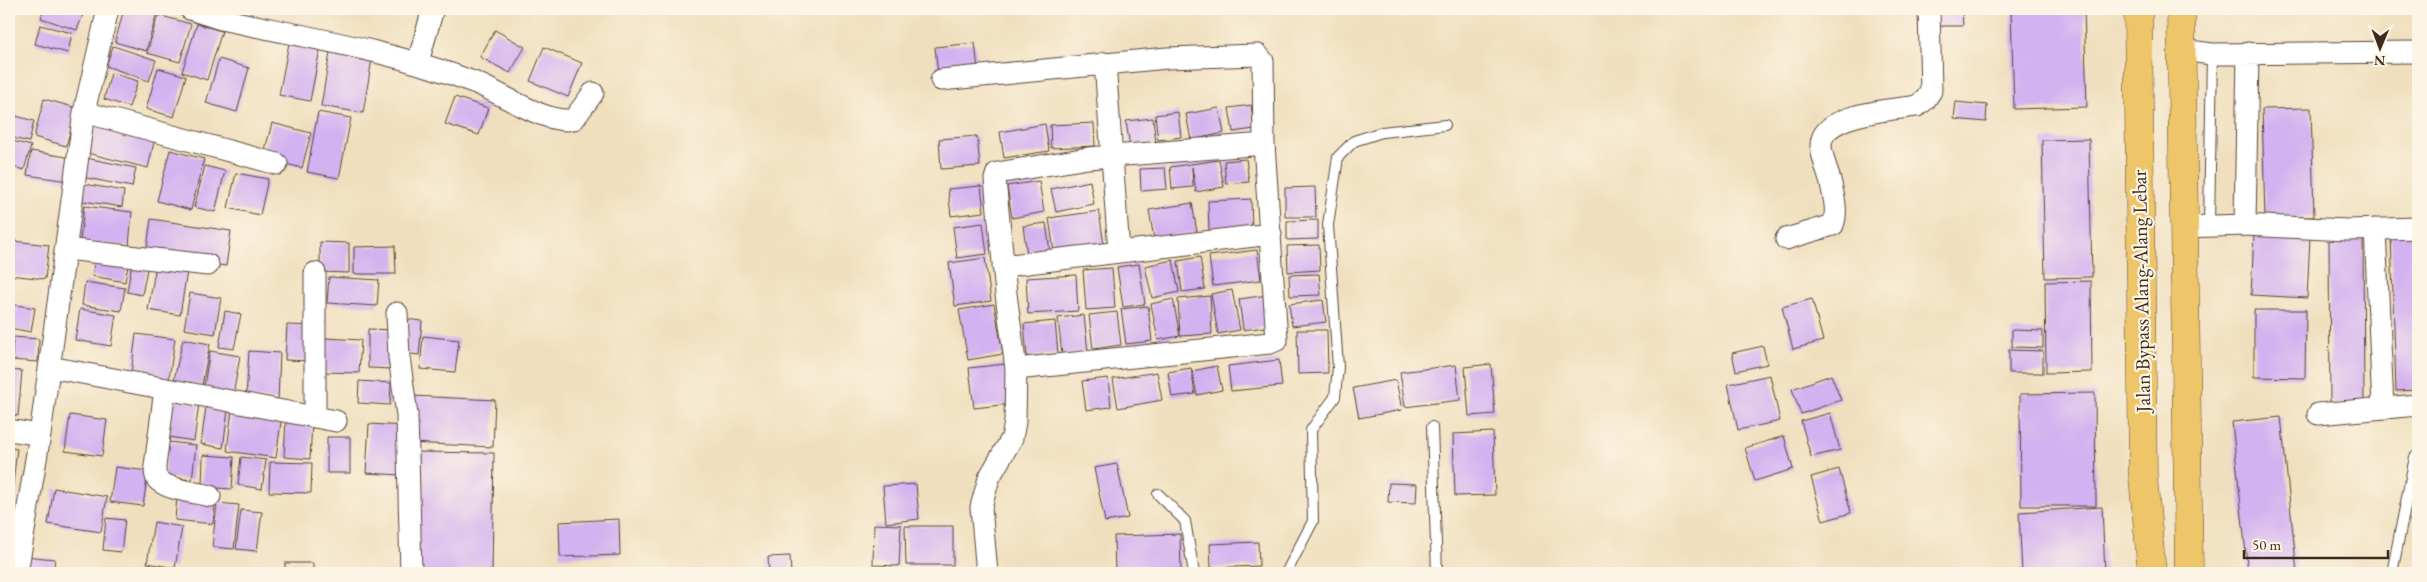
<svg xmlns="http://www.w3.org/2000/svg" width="2427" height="582" font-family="'EB Garamond',serif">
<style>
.building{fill:#d4b1f0}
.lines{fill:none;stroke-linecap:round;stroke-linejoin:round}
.lane-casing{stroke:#564536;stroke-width:12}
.street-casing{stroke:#564536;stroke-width:23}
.highway-casing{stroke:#564536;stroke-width:29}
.lane{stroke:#fff;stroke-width:10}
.street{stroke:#fff;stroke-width:21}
.highway{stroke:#eec569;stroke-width:28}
.labels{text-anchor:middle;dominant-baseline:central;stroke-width:4.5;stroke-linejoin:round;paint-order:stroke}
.street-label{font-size:20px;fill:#3b2a1e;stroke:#fcf5e5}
</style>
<rect width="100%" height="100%" fill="#fcf5e5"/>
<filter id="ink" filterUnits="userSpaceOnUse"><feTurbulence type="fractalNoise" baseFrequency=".02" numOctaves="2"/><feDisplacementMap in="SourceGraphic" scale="10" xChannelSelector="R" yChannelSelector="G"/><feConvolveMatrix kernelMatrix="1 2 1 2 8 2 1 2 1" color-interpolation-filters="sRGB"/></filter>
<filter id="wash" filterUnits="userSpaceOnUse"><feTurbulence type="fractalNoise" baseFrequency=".0096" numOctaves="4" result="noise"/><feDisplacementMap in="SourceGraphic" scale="20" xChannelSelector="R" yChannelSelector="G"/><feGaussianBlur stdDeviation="1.12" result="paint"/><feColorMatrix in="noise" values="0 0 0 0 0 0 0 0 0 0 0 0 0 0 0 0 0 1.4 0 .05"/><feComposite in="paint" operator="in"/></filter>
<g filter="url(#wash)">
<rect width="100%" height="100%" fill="#f0dfbe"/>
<g id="blocks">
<path class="building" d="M 44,9 L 85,9 L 77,30 L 41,18 Z
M 124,9 L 158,9 L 146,51 L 115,42 Z
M 1937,9 L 1962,9 L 1963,26 L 1937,26 Z
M 2011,9 L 2084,9 L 2087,107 L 2014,109 Z
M 158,15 L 191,24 L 180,62 L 147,53 Z
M 197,24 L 222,31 L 207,80 L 182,72 Z
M 40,25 L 72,33 L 68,53 L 35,44 Z
M 495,30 L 525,47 L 510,73 L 480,57 Z
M 289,43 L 320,49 L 310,101 L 279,95 Z
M 975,43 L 978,70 L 938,74 L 935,47 Z
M 113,46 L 156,60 L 149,81 L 106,66 Z
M 544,47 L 582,63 L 568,97 L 530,81 Z
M 330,52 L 372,59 L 363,113 L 321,106 Z
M 219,59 L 249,68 L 237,112 L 206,103 Z
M 158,68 L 186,76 L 174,117 L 146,109 Z
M 111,73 L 138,81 L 129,107 L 104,99 Z
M 455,97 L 488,108 L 479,135 L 445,124 Z
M 44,99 L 77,108 L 66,146 L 34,137 Z
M 1956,102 L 1987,105 L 1986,122 L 1954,119 Z
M 1251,105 L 1254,129 L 1233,132 L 1229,108 Z
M 1219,108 L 1224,133 L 1191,140 L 1186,114 Z
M 2311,108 L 2314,217 L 2265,218 L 2262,109 Z
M 318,112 L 351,118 L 339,178 L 307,172 Z
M 1178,112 L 1181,137 L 1158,140 L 1155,115 Z
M 9,114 L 34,121 L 29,142 L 9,137 Z
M 1153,118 L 1156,143 L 1130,147 L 1126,121 Z
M 89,123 L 155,138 L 148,168 L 83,152 Z
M 272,123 L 311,133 L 302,168 L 263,158 Z
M 1094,123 L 1095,146 L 1051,148 L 1050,125 Z
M 1045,124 L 1049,151 L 1004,158 L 1000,132 Z
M 977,136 L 980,166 L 941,169 L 939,139 Z
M 2089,139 L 2092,277 L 2045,278 L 2042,140 Z
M 9,140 L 31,146 L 24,170 L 9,166 Z
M 170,150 L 204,159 L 191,210 L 157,201 Z
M 31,151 L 72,158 L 68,181 L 27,175 Z
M 86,158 L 136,168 L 132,187 L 82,177 Z
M 1246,159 L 1249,182 L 1226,184 L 1224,161 Z
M 1219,160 L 1224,187 L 1196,192 L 1192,167 L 1193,187 L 1172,189 L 1170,167 Z
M 205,166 L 225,171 L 215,212 L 194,207 Z
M 1165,168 L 1167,189 L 1141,191 L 1140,169 Z
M 236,173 L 268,179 L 260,215 L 228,208 Z
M 1039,181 L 1044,212 L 1012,218 L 1007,186 Z
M 1090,181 L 1094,204 L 1056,212 L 1051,189 Z
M 79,183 L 124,191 L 122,207 L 77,200 Z
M 981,186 L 984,212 L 951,216 L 948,189 Z
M 1315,187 L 1316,217 L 1285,217 L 1285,188 Z
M 1251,199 L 1252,229 L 1209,231 L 1208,201 Z
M 1192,203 L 1197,232 L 1154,239 L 1149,210 Z
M 84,206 L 132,212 L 129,246 L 80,241 Z
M 1099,211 L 1104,245 L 1054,252 L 1049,218 Z
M 151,219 L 231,231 L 226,266 L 146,255 Z
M 1318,220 L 1318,239 L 1287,240 L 1287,221 Z
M 983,223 L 987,254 L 957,258 L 953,227 Z
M 1046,223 L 1050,251 L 1027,254 L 1023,226 Z
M 2254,234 L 2310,237 L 2307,298 L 2251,295 Z
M 2391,234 L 2418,234 L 2418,390 L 2396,391 Z
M 2329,237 L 2363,237 L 2364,404 L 2330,404 Z
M 13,241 L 49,245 L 45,279 L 9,275 Z
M 320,242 L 349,243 L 349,273 L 320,272 Z
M 1319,245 L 1320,270 L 1288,272 L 1287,246 Z
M 395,246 L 396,274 L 354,274 L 354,247 Z
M 1257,250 L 1261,280 L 1213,286 L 1209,256 Z
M 133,256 L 149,259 L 142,295 L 127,292 Z
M 1200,257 L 1205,289 L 1182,292 L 1178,261 Z
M 985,258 L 991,301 L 955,306 L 949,263 Z
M 95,260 L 128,266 L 125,282 L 92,276 Z
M 1173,260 L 1179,292 L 1152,298 L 1145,266 Z
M 1139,264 L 1145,304 L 1123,307 L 1117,267 Z
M 156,265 L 187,271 L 180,315 L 148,310 Z
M 1112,268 L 1115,308 L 1086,310 L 1083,270 Z
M 1319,274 L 1321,295 L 1290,296 L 1289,275 Z
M 1076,275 L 1078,311 L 1028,314 L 1026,278 Z
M 329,277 L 379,280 L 377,306 L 327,303 Z
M 2091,281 L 2092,372 L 2046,373 L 2045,282 Z
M 85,282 L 125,288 L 121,311 L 82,305 Z
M 1232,290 L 1240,330 L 1218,334 L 1211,294 Z
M 190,293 L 221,298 L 215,334 L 184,329 Z
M 1268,295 L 1272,326 L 1243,330 L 1239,299 Z
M 1210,296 L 1212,334 L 1180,336 L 1158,340 L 1151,304 L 1173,299 L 1180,336 L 1178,299 Z
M 1812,299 L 1823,341 L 1793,349 L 1782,307 Z
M 1323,300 L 1326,322 L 1292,326 L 1289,304 Z
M 9,304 L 35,308 L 31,332 L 9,328 Z
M 994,304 L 1003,354 L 968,360 L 959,310 Z
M 1148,306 L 1152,341 L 1126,344 L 1121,309 Z
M 80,309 L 116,315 L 111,346 L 75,340 Z
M 2254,310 L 2306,310 L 2305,378 L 2254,377 Z
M 225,311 L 241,314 L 234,349 L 219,347 Z
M 1117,312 L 1121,345 L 1093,349 L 1089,315 Z
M 1084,315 L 1088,353 L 1062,355 L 1058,318 Z
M 404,319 L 422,321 L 419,355 L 401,353 Z
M 1055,321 L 1058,354 L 1027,357 L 1024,324 Z
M 287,325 L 314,326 L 313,361 L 285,360 Z
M 368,329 L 394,330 L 393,369 L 368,368 Z
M 1297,330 L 1327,330 L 1328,373 L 1298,374 Z
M 2012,330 L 2043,331 L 2043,348 L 2012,347 Z
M 136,334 L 175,339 L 169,379 L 131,374 Z
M 423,336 L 459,340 L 455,372 L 420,369 Z
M 13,337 L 39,339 L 38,362 L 12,360 Z
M 325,338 L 361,340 L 359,373 L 323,372 Z
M 183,339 L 210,344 L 202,385 L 174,380 Z
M 1763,346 L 1767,364 L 1736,371 L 1732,353 Z
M 2009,350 L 2043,351 L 2043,373 L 2009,373 Z
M 210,351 L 240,356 L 233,396 L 203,391 Z
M 249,351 L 280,353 L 278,400 L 246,398 Z
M 1279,360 L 1282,386 L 1231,391 L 1228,366 Z
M 1005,364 L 1010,404 L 974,408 L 969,368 Z
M 1491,364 L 1495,414 L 1469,416 L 1465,367 Z
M 1456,365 L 1460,400 L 1405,407 L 1400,372 Z
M 1217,366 L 1222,390 L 1197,395 L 1192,371 Z
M 1191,368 L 1195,394 L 1172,397 L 1168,372 Z
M 9,370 L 22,371 L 18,416 L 9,415 Z
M 1157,372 L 1162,400 L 1118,408 L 1113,379 Z
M 1770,375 L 1780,421 L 1738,430 L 1728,384 Z
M 1831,375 L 1841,400 L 1801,414 L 1792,389 Z
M 1108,378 L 1111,407 L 1086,410 L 1082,381 Z
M 1396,380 L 1402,410 L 1359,418 L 1353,388 Z
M 359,381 L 391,383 L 390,405 L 358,403 Z
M 2095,393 L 2096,506 L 2021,506 L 2020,394 Z
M 412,396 L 495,400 L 493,447 L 410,443 Z
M 174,400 L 199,403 L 194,441 L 169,437 Z
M 206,407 L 228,410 L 223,448 L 201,444 Z
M 232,409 L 282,415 L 276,458 L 227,451 Z
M 1830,413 L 1840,450 L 1811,457 L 1801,421 Z
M 70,415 L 107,420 L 102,456 L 65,451 Z
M 2281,417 L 2297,573 L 2248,573 L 2232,422 Z
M 286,420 L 312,421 L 310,459 L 284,457 Z
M 369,424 L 405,426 L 401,475 L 366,473 Z
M 1493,432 L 1495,495 L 1455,496 L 1453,434 Z
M 1784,436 L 1793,469 L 1755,481 L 1745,448 Z
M 327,437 L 350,437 L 350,473 L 327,473 Z
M 168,442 L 196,445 L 192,480 L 164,477 Z
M 9,448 L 17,449 L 12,492 L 9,492 Z
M 414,452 L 494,453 L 492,573 L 413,573 Z
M 203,455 L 234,457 L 232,489 L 202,487 Z
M 241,457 L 266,460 L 262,489 L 238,485 Z
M 270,462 L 312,463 L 311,493 L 269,492 Z
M 1117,464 L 1128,518 L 1105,522 L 1094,468 Z
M 115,467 L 148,471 L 143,506 L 110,502 Z
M 1839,469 L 1851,513 L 1823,521 L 1811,477 Z
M 1389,483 L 1417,484 L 1416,503 L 1388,502 Z
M 916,484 L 919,519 L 886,523 L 883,486 Z
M 54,488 L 107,497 L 101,532 L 48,524 Z
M 177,497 L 215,501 L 213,524 L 175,520 Z
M 217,503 L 239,505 L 234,549 L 212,547 Z
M 2102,507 L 2105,573 L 2022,573 L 2019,512 Z
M 241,510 L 262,512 L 257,551 L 236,549 Z
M 106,518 L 125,520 L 121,552 L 103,550 Z
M 619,519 L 620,555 L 560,557 L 559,522 Z
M 154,522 L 182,527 L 175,568 L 147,563 Z
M 874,524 L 901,525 L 899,566 L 873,565 Z
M 905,526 L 953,526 L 953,565 L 906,565 Z
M 1180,534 L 1181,572 L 1115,573 L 1114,536 Z
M 1258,542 L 1259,566 L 1211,568 L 1210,544 Z
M 24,556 L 55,559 L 53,573 L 22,573 Z
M 790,556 L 791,573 L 769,573 L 768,557 Z
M 285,563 L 313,563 L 313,573 L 285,573 Z
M 1434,569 L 1434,573 L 1401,573 L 1401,571 Z
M 2379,569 L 2379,573 L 2310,573 L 2310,570 Z"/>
</g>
</g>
<g filter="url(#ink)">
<use href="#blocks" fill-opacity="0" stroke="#564536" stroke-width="1"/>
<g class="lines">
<g class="lane-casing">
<path id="lane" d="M 2209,225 L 2212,54
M 1432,427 L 1437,573
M 1158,494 L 1185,521 L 1194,573
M 1286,573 L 1313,521 L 1311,430 L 1335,397 L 1338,367 L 1328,225 L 1338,157 L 1354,141 L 1382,132 L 1445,125
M 2392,573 L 2415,457"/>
</g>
<g class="street-casing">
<path id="street" d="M 190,9 L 221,19 C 306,37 394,51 476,83 C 501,93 549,126 574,119 L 593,93
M 2182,50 L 2212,54 L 2418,52
M 418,62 L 433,9
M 1105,63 L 1119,251
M 941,80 L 1167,58 L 1258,55 L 1263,61 L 1264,144 L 1277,340 L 1270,343 L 1016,369
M 84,112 L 108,9
M 2245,225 L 2248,53
M 2183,227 L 2245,225 L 2347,230 L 2418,228
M 2375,229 L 2383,408
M 1786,239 L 1833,225 C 1838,212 1834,198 1831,184 C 1828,172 1822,158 1821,146 C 1820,113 1893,110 1917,106 L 1925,100 L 1931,91 L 1929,9
M 66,249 L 208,265
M 1003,266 L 1271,234
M 397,313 L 399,357 L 407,415 L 411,573
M 50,367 L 336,421
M 165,389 L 155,466 C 155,471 155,478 159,481 C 172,491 196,492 210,496
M 2318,414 L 2418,405
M 315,417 L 315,273
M 9,430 L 40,435
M 17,573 L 40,435 L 84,112 L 277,164
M 987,573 L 981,507 L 989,478 L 1012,438 L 1015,422 L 1016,369 L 1006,294 L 995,179 L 997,173 L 1088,158 L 1264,144"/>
</g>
<g class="highway-casing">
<path id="highway" d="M 2138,9 L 2143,477 L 2152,573
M 2181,9 L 2189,573"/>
</g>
<use href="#lane" class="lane"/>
<use href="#street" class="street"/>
<use href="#highway" class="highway"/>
</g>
</g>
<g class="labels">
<g class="street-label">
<text transform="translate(2141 291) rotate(-91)">Jalan Bypass Alang-Alang Lebar</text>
</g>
</g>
<rect width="2427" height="582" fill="none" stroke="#fcf5e5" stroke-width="30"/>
<g transform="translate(2380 48) rotate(181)" stroke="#fcf5e5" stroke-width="4" paint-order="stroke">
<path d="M0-4L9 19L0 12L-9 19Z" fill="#3b2a1e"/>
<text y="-8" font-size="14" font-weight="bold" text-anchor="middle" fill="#3b2a1e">N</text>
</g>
<path d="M2244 550v8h144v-8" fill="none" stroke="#3b2a1e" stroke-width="2.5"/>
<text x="2252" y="550" font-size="15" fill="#3b2a1e" stroke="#fcf5e5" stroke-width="4" paint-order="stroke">50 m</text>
</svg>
